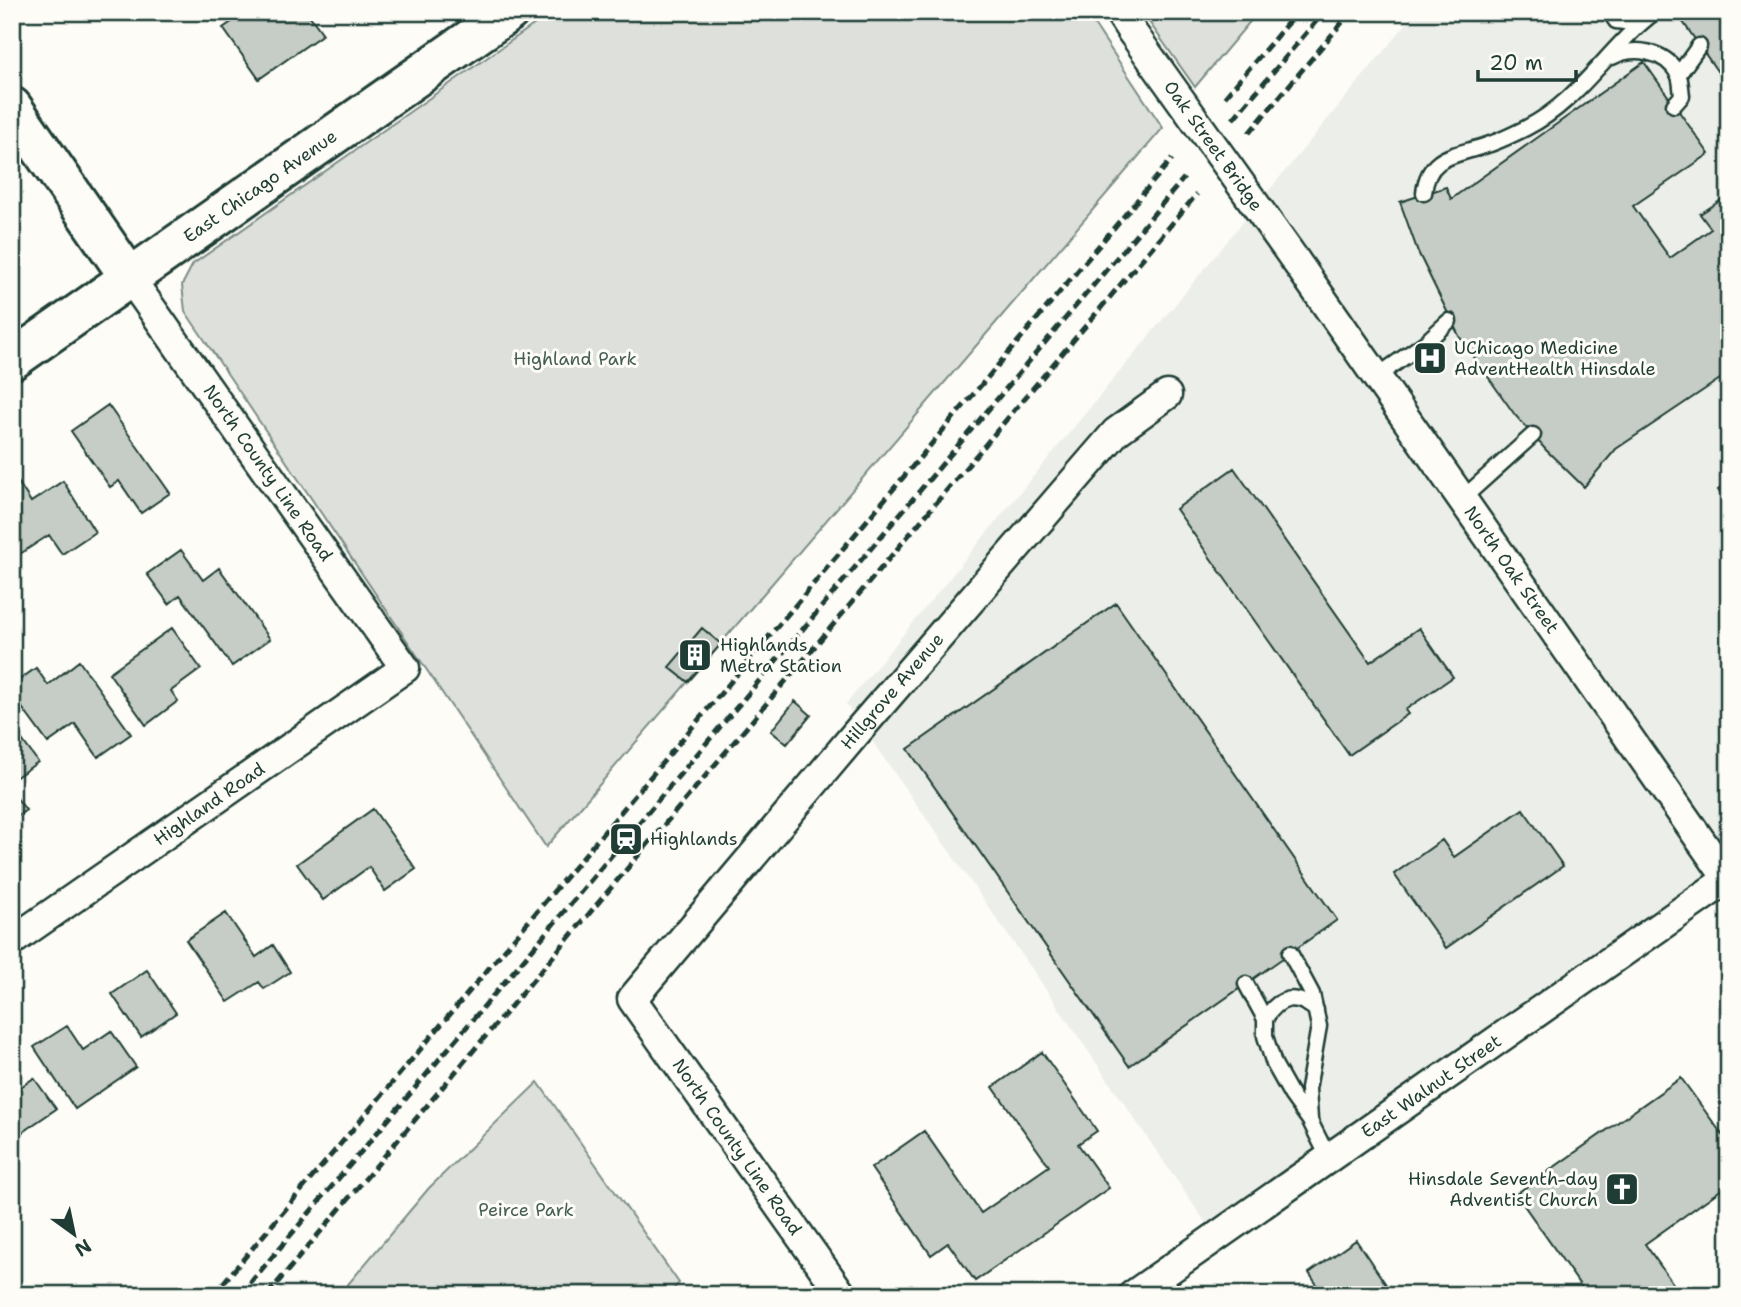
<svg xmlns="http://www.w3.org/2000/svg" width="1741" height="1307" font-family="'Shantell Sans',sans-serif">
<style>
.built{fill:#eceee9}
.green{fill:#dde0db;stroke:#7e8e88;stroke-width:2}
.building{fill:#c6cdc7;stroke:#1f3d34;stroke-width:2}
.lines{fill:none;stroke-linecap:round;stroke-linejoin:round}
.lane-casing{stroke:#1f3d34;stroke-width:19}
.street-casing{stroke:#1f3d34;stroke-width:33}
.secondary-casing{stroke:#1f3d34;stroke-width:44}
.lane{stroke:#fdfcf7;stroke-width:14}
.street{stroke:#fdfcf7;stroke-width:28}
.secondary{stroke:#fdfcf7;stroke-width:38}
.rail{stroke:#1f3d34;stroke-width:5;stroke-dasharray:10 5;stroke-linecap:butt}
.street-bridge-casing{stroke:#1f3d34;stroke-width:33;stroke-linecap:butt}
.street-bridge{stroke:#fdfcf7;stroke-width:28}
.labels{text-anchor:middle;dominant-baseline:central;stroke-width:6;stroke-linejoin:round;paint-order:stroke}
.street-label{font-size:18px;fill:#1f3d34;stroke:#fdfcf7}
.poi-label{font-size:18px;fill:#1f3d34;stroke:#fdfcf7;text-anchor:start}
.park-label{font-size:18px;fill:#455e55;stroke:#fdfcf7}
</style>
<rect width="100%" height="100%" fill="#fdfcf7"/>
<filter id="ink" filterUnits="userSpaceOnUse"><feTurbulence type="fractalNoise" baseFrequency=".0143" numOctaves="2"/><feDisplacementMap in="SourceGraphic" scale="14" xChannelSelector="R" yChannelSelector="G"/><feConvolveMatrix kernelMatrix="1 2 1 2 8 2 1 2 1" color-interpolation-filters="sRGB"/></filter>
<g filter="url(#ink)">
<path class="built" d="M 1416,12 L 1729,12 L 1729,872 L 1212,1232 L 1032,969 L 846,704 Z"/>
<path class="green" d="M 552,12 L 1086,12 L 1163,128 L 546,847 L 185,311 L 182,285 L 193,264 Z
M 1142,12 L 1258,12 L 1195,87 Z
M 538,1082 L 679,1283 L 668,1295 L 339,1295 L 429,1188 Z"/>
<path class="building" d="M 238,12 L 307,12 L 323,34 L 259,79 L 223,28 L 240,16 Z
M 1676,12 L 1729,12 L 1729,88 Z
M 1644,62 L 1709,154 L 1633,206 L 1670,258 L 1711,229 L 1700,214 L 1729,195 L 1729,378 L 1726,375 L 1616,449 L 1584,487 L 1546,450 L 1515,415 L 1459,336 L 1418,252 L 1400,202 L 1446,187 L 1451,199 Z
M 108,405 L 170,493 L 141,513 L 119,481 L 110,487 L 71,431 Z
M 1234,468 L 1370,662 L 1419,628 L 1453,677 L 1405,710 L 1408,714 L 1349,755 L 1176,509 Z
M 63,481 L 95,532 L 62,554 L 49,535 L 17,556 L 12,549 L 12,486 L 18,482 L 31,502 Z
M 1729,482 L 1729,506 L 1718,490 Z
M 181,550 L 203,580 L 219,568 L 270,639 L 232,666 L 180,595 L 169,604 L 147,574 Z
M 1116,603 L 1337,920 L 1129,1066 L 908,749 Z
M 172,628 L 201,669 L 171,691 L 178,701 L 146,725 L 109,673 Z
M 702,628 L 721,644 L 688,682 L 669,667 Z
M 79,661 L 131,734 L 98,757 L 75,724 L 48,743 L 12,694 L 12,685 L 36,668 L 48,685 Z
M 795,701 L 811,715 L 787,744 L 771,731 Z
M 12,726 L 38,762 L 12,780 Z
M 12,792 L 26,810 L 12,820 Z
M 373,809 L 416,869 L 385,891 L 369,867 L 323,900 L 297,864 Z
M 1523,809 L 1563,866 L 1446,948 L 1394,874 L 1442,840 L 1454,857 Z
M 226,913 L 256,957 L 273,945 L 290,972 L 264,989 L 259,982 L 228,1002 L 186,940 Z
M 147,970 L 176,1013 L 141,1037 L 112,994 Z
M 67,1026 L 83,1050 L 111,1031 L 136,1067 L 75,1109 L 34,1047 Z
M 1042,1052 L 1097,1131 L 1078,1144 L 1109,1188 L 975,1281 L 948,1243 L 931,1255 L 871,1168 L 924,1131 L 981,1213 L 1049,1166 L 993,1087 Z
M 34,1078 L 56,1109 L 12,1139 L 12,1093 Z
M 1681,1078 L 1729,1144 L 1729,1184 L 1645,1244 L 1681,1295 L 1587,1295 L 1516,1194 Z
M 1356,1240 L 1393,1295 L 1324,1295 L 1309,1273 Z"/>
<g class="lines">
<g class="lane-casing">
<path id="lane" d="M 1610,12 L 1616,21 L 1633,23 L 1646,17
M 1612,57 C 1633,46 1665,50 1678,74 C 1681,79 1681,89 1682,96 L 1674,105
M 1679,74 L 1699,46
M 1424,193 C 1428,154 1456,156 1487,145 C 1500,141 1514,134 1526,128 C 1580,101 1608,47 1655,12
M 1376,377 L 1426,342 L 1449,321
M 1462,499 L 1533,435
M 1290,953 L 1312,994 L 1319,1026 L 1308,1089 L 1310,1119
M 1246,984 L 1265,1019 L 1265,1036 L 1274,1064 L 1292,1096 L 1310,1121 L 1328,1157
M 1265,1019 C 1279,996 1296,993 1316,1010"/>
</g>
<g class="street-casing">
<g id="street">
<path d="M 1119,12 L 1132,32"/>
<path id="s1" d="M 1295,260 L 1729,881"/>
<path id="s2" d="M 12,941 L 405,668 L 130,278"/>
<path id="s3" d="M 842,1295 L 632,999 L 857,732 L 1116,432 L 1167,395"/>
<path id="s4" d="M 1133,1295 L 1729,878"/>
</g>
</g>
<g class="secondary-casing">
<g id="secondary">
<path d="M 12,107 L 130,278"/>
<path id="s5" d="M 12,360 L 509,12"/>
</g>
</g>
<use href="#lane" class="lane"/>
<use href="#street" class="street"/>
<use href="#secondary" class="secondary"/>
<path class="rail" d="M 1225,97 L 1297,12
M 1233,119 L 1324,12
M 1249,133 L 1351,12
M 213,1295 L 1172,159
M 240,1295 L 1184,178
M 267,1295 L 1197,194"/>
<g class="street-bridge-casing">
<g id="street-bridge">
<path id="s6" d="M 1132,32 L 1295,260"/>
</g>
</g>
<use href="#street-bridge" class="street-bridge"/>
</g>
</g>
<defs>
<g id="hospital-square" transform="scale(1.75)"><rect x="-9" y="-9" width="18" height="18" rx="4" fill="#1f3d34" stroke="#fdfcf7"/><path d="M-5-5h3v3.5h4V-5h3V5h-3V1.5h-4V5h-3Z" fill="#fff"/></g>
<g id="building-square" transform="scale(1.75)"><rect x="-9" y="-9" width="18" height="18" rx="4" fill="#1f3d34" stroke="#fdfcf7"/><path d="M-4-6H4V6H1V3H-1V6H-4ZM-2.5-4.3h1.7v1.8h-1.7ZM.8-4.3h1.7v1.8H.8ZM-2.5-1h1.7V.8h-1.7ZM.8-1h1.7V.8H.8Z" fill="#fff"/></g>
<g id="station-square" transform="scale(1.75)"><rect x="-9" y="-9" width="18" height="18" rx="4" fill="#1f3d34" stroke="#fdfcf7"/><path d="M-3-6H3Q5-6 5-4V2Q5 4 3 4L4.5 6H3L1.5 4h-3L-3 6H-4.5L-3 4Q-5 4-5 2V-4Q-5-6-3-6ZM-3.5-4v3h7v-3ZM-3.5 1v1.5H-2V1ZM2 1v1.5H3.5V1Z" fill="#fff"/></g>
<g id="church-square" transform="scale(1.75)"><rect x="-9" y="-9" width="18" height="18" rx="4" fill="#1f3d34" stroke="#fdfcf7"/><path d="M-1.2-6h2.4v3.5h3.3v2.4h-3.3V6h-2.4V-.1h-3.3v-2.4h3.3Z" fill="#fff"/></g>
</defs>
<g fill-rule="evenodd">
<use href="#hospital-square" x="1430" y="358"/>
<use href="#building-square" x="695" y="655"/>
<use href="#station-square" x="626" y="839"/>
<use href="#church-square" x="1622" y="1189"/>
</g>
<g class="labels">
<g class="street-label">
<text stroke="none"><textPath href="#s6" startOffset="140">Oak Street Bridge</textPath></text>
<text stroke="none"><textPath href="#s5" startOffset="303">East Chicago Avenue</textPath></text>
<text transform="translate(268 473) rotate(55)">North County Line Road</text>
<text stroke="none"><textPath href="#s1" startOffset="378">North Oak Street</textPath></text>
<text stroke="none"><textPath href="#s3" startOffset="766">Hillgrove Avenue</textPath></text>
<text stroke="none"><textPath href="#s2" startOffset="240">Highland Road</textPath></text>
<text stroke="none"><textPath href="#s4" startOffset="364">East Walnut Street</textPath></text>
<text transform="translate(737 1147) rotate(55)">North County Line Road</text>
</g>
<g class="poi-label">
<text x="1454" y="348">UChicago Medicine<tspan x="1454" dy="21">AdventHealth Hinsdale</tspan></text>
<text x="720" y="645">Highlands<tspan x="720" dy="21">Metra Station</tspan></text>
<text x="650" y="839">Highlands</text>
<text x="1598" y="1179" text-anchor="end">Hinsdale Seventh-day<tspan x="1598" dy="21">Adventist Church</tspan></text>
</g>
<g class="park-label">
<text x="575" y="359">Highland Park</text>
<text x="526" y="1210">Peirce Park</text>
</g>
</g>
<rect width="1741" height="1307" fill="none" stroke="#fdfcf7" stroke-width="42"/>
<rect x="21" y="21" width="1699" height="1265" fill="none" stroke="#1f3d34" stroke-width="2.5" filter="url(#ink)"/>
<g transform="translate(74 1234) rotate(147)" stroke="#fdfcf7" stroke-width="5" paint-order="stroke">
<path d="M0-5L12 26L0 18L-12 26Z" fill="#1f3d34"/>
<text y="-10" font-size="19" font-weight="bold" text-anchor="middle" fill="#1f3d34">N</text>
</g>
<path d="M1478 70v10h98v-10" fill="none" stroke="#1f3d34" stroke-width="3.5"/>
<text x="1489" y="70" font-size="21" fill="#1f3d34" stroke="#fdfcf7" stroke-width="5" paint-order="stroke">20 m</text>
</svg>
